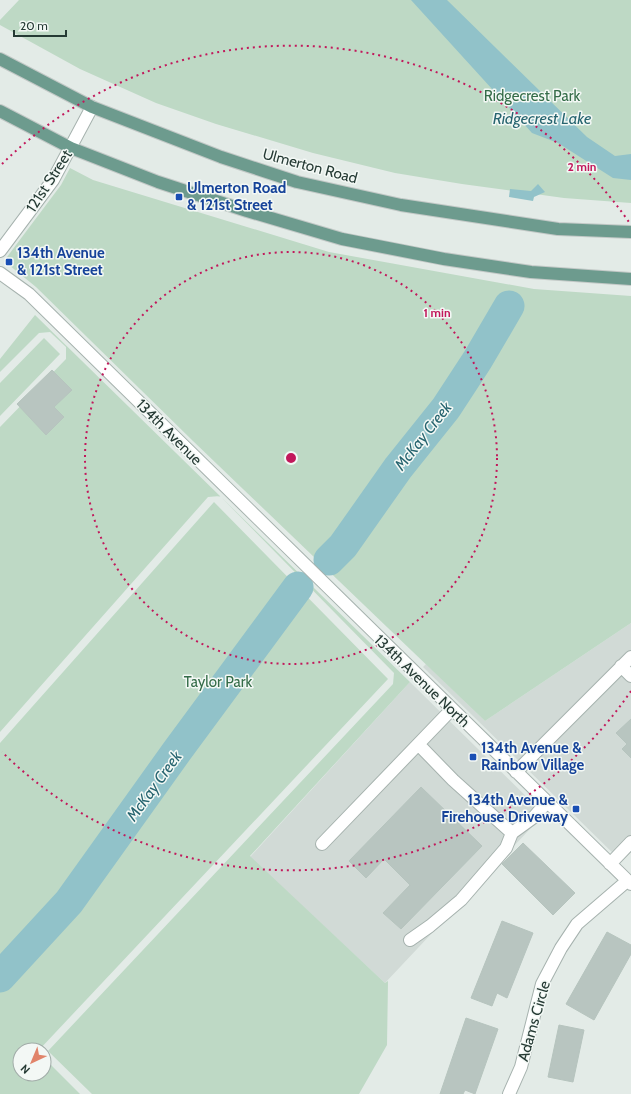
<svg xmlns="http://www.w3.org/2000/svg" width="631" height="1094" font-family="Cabin,sans-serif">
<style>
.built{fill:#d1dad6}
.green{fill:#bed9c5}
.water{fill:#91c2c9}
.lines{fill:none;stroke-linecap:round;stroke-linejoin:round}
.river{stroke:#91c2c9;stroke-width:31}
.building{fill:#b8c5c0;stroke:#b6c4be}
.minor-casing{stroke:#a6b2ae;stroke-width:14}
.major-casing{stroke:#c2c8c6;stroke-width:14}
.minor{stroke:#fff;stroke-width:12}
.major{stroke:#6d9b8e;stroke-width:12}
.ring{fill:none;stroke:#c2185b;stroke-width:2;stroke-dasharray:2 4}
.transit-dot{fill:#1a4fb4;stroke:#f3f8f5;stroke-width:1.5}
.labels{text-anchor:middle;dominant-baseline:central;stroke-width:3;stroke-linejoin:round;paint-order:stroke}
.park-label{font-size:15px;fill:#346c48;stroke:#f3f8f5}
.street-label{font-size:15px;fill:#253a34;stroke:#f3f8f5}
.transit-label{font-size:15px;font-weight:bold;fill:#164399;stroke:#f3f8f5;text-anchor:start}
.water-label{font-size:16px;font-style:italic;fill:#26646f;stroke:#f3f8f5}
.centre{fill:#c2185b;stroke:#f3f8f5;stroke-width:2}
.ring-label{font-size:12px;text-anchor:middle;font-weight:bold;fill:#c2185b;stroke:#f3f8f5;stroke-width:3;stroke-linejoin:round;paint-order:stroke}
</style>
<rect width="100%" height="100%" fill="#e3ebe7"/>
<path class="built" d="M 631,623 L 631,852 L 621,861 L 423,667 L 426,664 L 485,721 Z
M 410,682 L 544,814 L 385,983 L 250,857 Z"/>
<path class="green" d="M 19,0 L 631,0 L 631,203 L 564,198 L 462,184 L 395,173 L 313,153 L 216,124 L 156,103 L 80,69 L 0,25 L 0,20 Z
M 70,168 L 93,180 L 329,252 L 534,289 L 631,296 L 631,623 L 485,721 L 193,441 L 36,287 L 4,261 L 61,185 Z
M 35,315 L 410,682 L 250,856 L 385,983 L 388,981 L 387,1045 L 359,1094 L 92,1094 L 48,1051 L 393,684 L 394,673 L 220,496 L 208,497 L 0,732 L 0,427 L 66,359 L 66,347 L 50,332 L 39,333 L 0,372 L 0,359 Z
M 44,338 L 60,354 L 0,416 L 0,383 Z
M 214,502 L 388,679 L 39,1050 L 20,1050 L 20,1074 L 44,1074 L 44,1058 L 80,1094 L 0,1094 L 0,743 Z"/>
<path class="water" d="M 411,0 L 447,0 L 587,137 L 615,156 L 631,154 L 631,180 L 613,178 L 558,143 L 532,133 Z
M 538,184 L 545,192 L 534,197 L 533,201 L 509,197 L 510,189 L 531,191 Z"/>
<g class="lines">
<path class="river" d="M 329,560 L 343,546 L 398,468 L 446,408 L 478,359 L 509,306
M 0,977 L 69,902 L 177,751 L 298,587"/>
</g>
<path class="building" d="M 52,370 L 72,390 L 54,407 L 64,417 L 46,435 L 17,404 Z
M 631,719 L 631,758 L 622,749 L 627,744 L 616,733 Z
M 421,787 L 482,846 L 401,929 L 383,913 L 410,885 L 384,859 L 366,878 L 349,861 Z
M 523,843 L 575,893 L 553,915 L 502,864 Z
M 502,921 L 533,933 L 507,998 L 497,993 L 492,1006 L 471,998 Z
M 607,932 L 631,945 L 631,954 L 594,1020 L 566,1004 Z
M 466,1018 L 498,1029 L 475,1094 L 465,1090 L 463,1094 L 440,1094 Z
M 559,1025 L 584,1030 L 573,1082 L 548,1077 Z"/>
<g class="lines">
<g class="minor-casing">
<path id="minor" d="M 0,251 L 53,180 L 92,107
M 0,273 L 29,294 L 631,884
M 621,666 L 631,676
M 419,745 L 453,780 L 512,833
M 516,772 L 631,657
M 322,844 L 452,709
M 610,864 L 631,842
M 410,940 L 430,926 L 461,900 L 506,848 L 512,833 L 534,817 L 547,802
M 509,1094 L 521,1067 L 542,984 L 561,948 L 577,924 L 627,881"/>
</g>
<g class="major-casing">
<path id="major" d="M 0,59 L 92,107 L 221,157 L 297,182 L 401,205 L 558,229 L 631,232
M 0,111 L 71,148 L 158,182 L 247,211 L 342,239 L 444,259 L 531,272 L 631,279"/>
</g>
<use href="#minor" class="minor"/>
<use href="#major" class="major"/>
</g>
<g class="ring">
<circle cx="291" cy="458" r="206"/>
<path d="M631 691A412 412 0 0 1 2 752M2 164A412 412 0 0 1 631 225"/>
</g>
<g class="transit-dot">
<rect x="175" y="193" width="8" height="8" rx="2"/>
<rect x="5" y="258" width="8" height="8" rx="2"/>
<rect x="469" y="753" width="8" height="8" rx="2"/>
<rect x="572" y="805" width="8" height="8" rx="2"/>
</g>
<g class="labels">
<g class="park-label">
<text x="532" y="96">Ridgecrest Park</text>
<text x="218" y="682">Taylor Park</text>
</g>
<g class="street-label">
<text transform="translate(310 166) rotate(15)">Ulmerton Road</text>
<text transform="translate(49 181) rotate(-57)">121st Street</text>
<text transform="translate(169 432) rotate(45)">134th Avenue</text>
<text transform="translate(422 681) rotate(44)">134th Avenue North</text>
<text transform="translate(534 1021) rotate(-74)">Adams Circle</text>
</g>
<g class="transit-label">
<text x="187" y="188">Ulmerton Road<tspan x="187" dy="17">&amp; 121st Street</tspan></text>
<text x="17" y="253">134th Avenue<tspan x="17" dy="17">&amp; 121st Street</tspan></text>
<text x="481" y="748">134th Avenue &amp;<tspan x="481" dy="17">Rainbow Village</tspan></text>
<text x="568" y="800" text-anchor="end">134th Avenue &amp;<tspan x="568" dy="17">Firehouse Driveway</tspan></text>
</g>
<g class="water-label">
<text x="542" y="118">Ridgecrest Lake</text>
<text transform="translate(423 436) rotate(-52)">McKay Creek</text>
<text transform="translate(154 786) rotate(-54)">McKay Creek</text>
</g>
</g>
<circle cx="291" cy="458" r="6" class="centre"/>
<g class="ring-label">
<text x="582" y="171">2 min</text>
<text x="437" y="317">1 min</text>
</g>
<g transform="translate(32 1062) rotate(224)"><circle r="19" fill="#f3f8f5" stroke="#a1aca8"/>
<path d="M0-3L7 15L0 10L-7 15Z" fill="#e1846a"/>
<text y="-6" font-size="11" font-weight="bold" text-anchor="middle" fill="#253a34">N</text>
</g>
<path d="M14 30v6h52v-6" fill="none" stroke="#253a34" stroke-width="2"/>
<text x="20" y="30" font-size="12" fill="#253a34" stroke="#f3f8f5" stroke-width="3" paint-order="stroke">20 m</text>
</svg>
